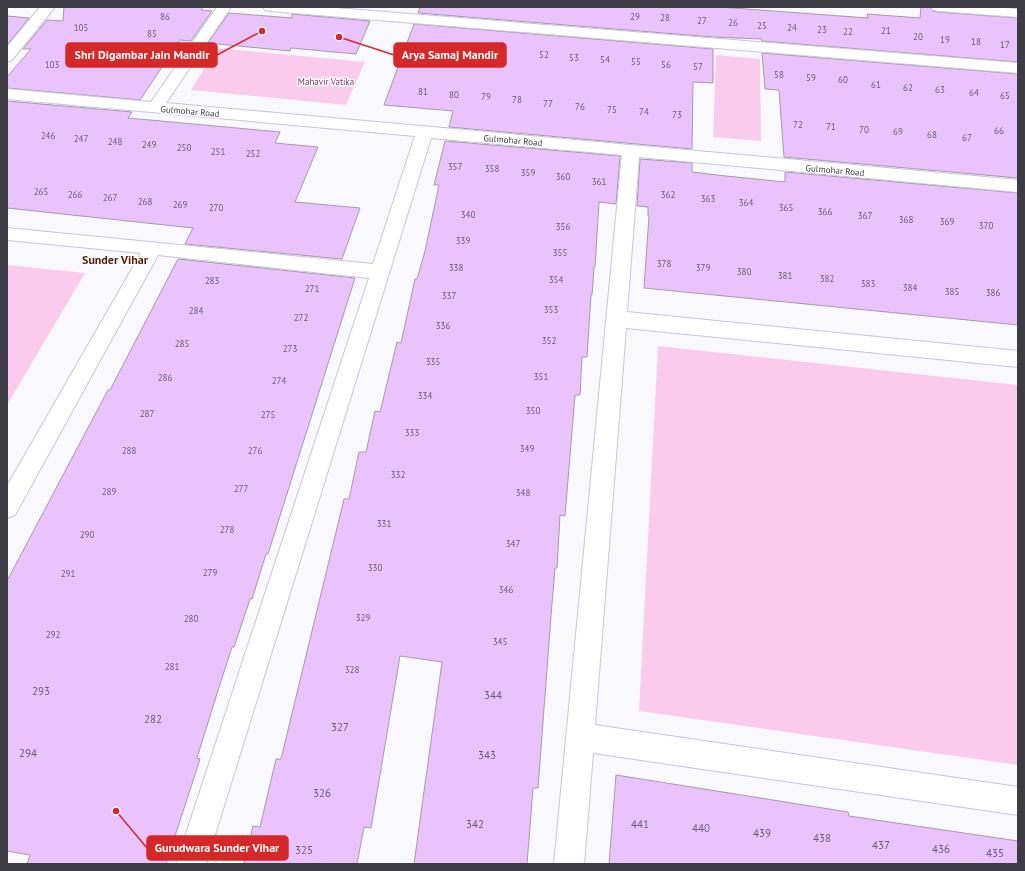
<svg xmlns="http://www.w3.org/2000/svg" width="1025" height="871" font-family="'PT Sans',sans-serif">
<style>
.green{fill:#fbcbee}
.building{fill:#ebc3fc;stroke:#a799ad}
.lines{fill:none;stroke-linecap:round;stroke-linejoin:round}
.minor-casing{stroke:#c9c4db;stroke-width:2}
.minor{fill:#fff;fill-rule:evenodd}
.labels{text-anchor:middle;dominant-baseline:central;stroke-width:3;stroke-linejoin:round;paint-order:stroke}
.number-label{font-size:9px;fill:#685d72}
.far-park-label{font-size:9px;fill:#7e3970;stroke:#fff}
.far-street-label{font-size:9px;fill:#3d3b44;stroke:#fff}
.near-number-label{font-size:11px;fill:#685d72}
.neighbourhood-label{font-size:12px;font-weight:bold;fill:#5a1807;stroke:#fff}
.leader{fill:none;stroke:#d62828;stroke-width:1.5}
.callout-dot{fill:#d62828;stroke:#fff;stroke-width:1.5}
.callout{fill:#d62828;stroke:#d62828;stroke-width:1.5}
.callout-label{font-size:12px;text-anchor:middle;font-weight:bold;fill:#fff}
</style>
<rect width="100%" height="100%" fill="#f9f8fd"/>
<path class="green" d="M 217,48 L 365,62 L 346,105 L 191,90 Z
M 716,55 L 760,59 L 761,141 L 713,137 Z
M 7,265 L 85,273 L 7,405 Z
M 658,346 L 1018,385 L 1018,765 L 639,711 Z"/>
<path class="building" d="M 64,7 L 203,7 L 201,10 L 212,11 L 191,41 L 180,40 L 140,100 L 7,88 L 7,77 L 31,49 L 23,49 L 47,20 L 63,21 Z
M 420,7 L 719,7 L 868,18 L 867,14 L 920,18 L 921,7 L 930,7 L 933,11 L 938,12 L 1018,18 L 1018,62 L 762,41 L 761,39 L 713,37 L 418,13 Z
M 229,13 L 292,18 L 292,14 L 370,21 L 356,54 L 291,48 L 290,51 L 208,43 Z
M 7,16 L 29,18 L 7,45 Z
M 414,24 L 713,49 L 713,83 L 693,82 L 692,149 L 449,127 L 453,111 L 384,105 Z
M 762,53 L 1018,74 L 1018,178 L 784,157 L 779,90 L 765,89 Z
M 7,101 L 132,112 L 128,118 L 280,132 L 275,143 L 318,147 L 295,202 L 360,208 L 342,259 L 185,244 L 193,228 L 7,208 Z
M 445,141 L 620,156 L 616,204 L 599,202 L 595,267 L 594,267 L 592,295 L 591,295 L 587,357 L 582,357 L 580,395 L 575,395 L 565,516 L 560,515 L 557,568 L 555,568 L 551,616 L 538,788 L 533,788 L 527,864 L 414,864 L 442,662 L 400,656 L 371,828 L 364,827 L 357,864 L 244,864 L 253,826 L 260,827 L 276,759 L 281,759 L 344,499 L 349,499 L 359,452 L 366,452 L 375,411 L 380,412 L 397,342 L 401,343 L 415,279 L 417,279 L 425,251 L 439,185 L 434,185 Z
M 640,159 L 692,163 L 692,172 L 726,176 L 785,182 L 785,172 L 1018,193 L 1018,325 L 644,288 L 649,216 L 648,216 L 648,207 L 637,206 Z
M 178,259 L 355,278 L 268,554 L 266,554 L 252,599 L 250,599 L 234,647 L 232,647 L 215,700 L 197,758 L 200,759 L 166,864 L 27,864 L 30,855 L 7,851 L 7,581 L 108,390 L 110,390 Z
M 616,775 L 848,812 L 849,816 L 1018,841 L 1018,864 L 609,864 Z"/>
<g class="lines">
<g class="minor-casing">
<path id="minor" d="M 40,7 L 55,7 L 12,60 L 7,62 L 7,47 Z
M 217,7 L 231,7 L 166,103 L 1018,180 L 1018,192 L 639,157 L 627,312 L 1018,351 L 1018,367 L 626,328 L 595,725 L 1018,787 L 1018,815 L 593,753 L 584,864 L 554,864 L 622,155 L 431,138 L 206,864 L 176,864 L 369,278 L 158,255 L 15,515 L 7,518 L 7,486 L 141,253 L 7,240 L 7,228 L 373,264 L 415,136 L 7,99 L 7,89 L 151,102 Z
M 263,7 L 323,7 L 1018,63 L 1018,73 L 270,11 L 265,10 Z
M 931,7 L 996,7 L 1018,9 L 1018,17 L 938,11 L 933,10 Z"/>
</g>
<use href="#minor" class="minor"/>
</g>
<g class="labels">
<g class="number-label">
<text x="165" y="16">86</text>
<text x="635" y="16">29</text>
<text x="665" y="17">28</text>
<text x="702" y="20">27</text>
<text x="733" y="22">26</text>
<text x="762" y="25">25</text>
<text x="81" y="27">105</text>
<text x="792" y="27">24</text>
<text x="822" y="29">23</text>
<text x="886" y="30">21</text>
<text x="848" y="31">22</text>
<text x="152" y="33">85</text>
<text x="918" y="36">20</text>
<text x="945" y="39">19</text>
<text x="976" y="41">18</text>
<text x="1005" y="44">17</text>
<text x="544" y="54">52</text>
<text x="574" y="57">53</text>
<text x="605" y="59">54</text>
<text x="636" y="61">55</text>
<text x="52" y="64">103</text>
<text x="666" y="64">56</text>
<text x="698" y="66">57</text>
<text x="779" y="74">58</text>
<text x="811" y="77">59</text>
<text x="843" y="79">60</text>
<text x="876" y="84">61</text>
<text x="908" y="87">62</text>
<text x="940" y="89">63</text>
<text x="423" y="91">81</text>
<text x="974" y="92">64</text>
<text x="454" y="94">80</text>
<text x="1005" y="95">65</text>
<text x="486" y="96">79</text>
<text x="517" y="99">78</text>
<text x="548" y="103">77</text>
<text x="580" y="106">76</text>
<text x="612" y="109">75</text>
<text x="644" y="111">74</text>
<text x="677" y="114">73</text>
<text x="798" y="124">72</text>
<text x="831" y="126">71</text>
<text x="864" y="129">70</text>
<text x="999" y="130">66</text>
<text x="898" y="131">69</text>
<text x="932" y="134">68</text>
<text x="48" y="135">246</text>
<text x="967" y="137">67</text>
<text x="81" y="138">247</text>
<text x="115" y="141">248</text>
<text x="149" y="144">249</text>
<text x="184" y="147">250</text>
<text x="218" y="151">251</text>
<text x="253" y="153">252</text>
<text x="455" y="166">357</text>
<text x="492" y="168">358</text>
<text x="528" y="172">359</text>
<text x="563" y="176">360</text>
<text x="599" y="181">361</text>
<text x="41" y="191">265</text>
<text x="75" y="194">266</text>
<text x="668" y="194">362</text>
<text x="110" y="197">267</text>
<text x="708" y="198">363</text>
<text x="145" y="201">268</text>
<text x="746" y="202">364</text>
<text x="180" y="204">269</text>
<text x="216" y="207">270</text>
<text x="786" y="207">365</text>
<text x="825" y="211">366</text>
<text x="468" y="214">340</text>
<text x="865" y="215">367</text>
<text x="906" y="219">368</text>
<text x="947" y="221">369</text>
<text x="986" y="225">370</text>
<text x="563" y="226">356</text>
<text x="463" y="240">339</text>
<text x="560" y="252">355</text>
<text x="664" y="263">378</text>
<text x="456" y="267">338</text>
<text x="703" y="267">379</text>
<text x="744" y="271">380</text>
<text x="785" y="275">381</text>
<text x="827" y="278">382</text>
<text x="556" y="279">354</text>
<text x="212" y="280">283</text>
<text x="868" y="283">383</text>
<text x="910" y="287">384</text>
<text x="312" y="288">271</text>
<text x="952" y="291">385</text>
<text x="993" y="292">386</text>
<text x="449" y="295">337</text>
<text x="551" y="309">353</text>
<text x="196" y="310">284</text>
<text x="301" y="317">272</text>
<text x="443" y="325">336</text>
<text x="549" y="340">352</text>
<text x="182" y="343">285</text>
<text x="290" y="348">273</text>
<text x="433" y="361">335</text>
<text x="541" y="376">351</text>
<text x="165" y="377">286</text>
<text x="279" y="380">274</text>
<text x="425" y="395">334</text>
<text x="533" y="410">350</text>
<text x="147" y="413">287</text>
<text x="268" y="414">275</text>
<text x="412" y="432">333</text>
<text x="527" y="448">349</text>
<text x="129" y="450">288</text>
<text x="255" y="450">276</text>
<text x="398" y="474">332</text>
<text x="241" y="488">277</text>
<text x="109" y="491">289</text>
<text x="523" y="492">348</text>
<text x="384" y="523">331</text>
<text x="227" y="529">278</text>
<text x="87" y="534">290</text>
<text x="513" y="543">347</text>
<text x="375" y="567">330</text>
<text x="210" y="572">279</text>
<text x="68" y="573">291</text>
<text x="506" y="589">346</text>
<text x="363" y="617">329</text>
<text x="191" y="618">280</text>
<text x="53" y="634">292</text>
<text x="500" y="641">345</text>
<text x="172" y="666">281</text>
<text x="352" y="669">328</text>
</g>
<g class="far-park-label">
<text x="326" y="81">Mahavir Vatika</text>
</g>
<g class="far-street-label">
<text transform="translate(190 111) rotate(5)">Gulmohar Road</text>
<text transform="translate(513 140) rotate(5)">Gulmohar Road</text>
<text transform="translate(835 170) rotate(5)">Gulmohar Road</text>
</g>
<g class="near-number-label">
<text x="41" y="691">293</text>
<text x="493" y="695">344</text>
<text x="153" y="719">282</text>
<text x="340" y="727">327</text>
<text x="28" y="753">294</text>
<text x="487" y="755">343</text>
<text x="322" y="793">326</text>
<text x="475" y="824">342</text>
<text x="640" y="824">441</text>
<text x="701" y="828">440</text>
<text x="762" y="833">439</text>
<text x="822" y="838">438</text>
<text x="881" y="845">437</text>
<text x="941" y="849">436</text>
<text x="304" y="850">325</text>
<text x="995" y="853">435</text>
</g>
<g class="neighbourhood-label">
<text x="115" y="259">Sunder Vihar</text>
</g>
</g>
<path class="leader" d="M262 31L217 55M339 37L394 55M116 811L147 848"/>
<g class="callout-dot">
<circle cx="262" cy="31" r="4"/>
<circle cx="339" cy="37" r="4"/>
<circle cx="116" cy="811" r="4"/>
</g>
<g class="callout">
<rect x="66" y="43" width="151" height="24" rx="4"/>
<rect x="394" y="43" width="112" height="24" rx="4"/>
<rect x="147" y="836" width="141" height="24" rx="4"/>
</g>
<g class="callout-label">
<text x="142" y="59">Shri Digambar Jain Mandir</text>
<text x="450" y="59">Arya Samaj Mandir</text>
<text x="217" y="852">Gurudwara Sunder Vihar</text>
</g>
<rect width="1025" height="871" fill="none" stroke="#3d3b44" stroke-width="16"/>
</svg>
